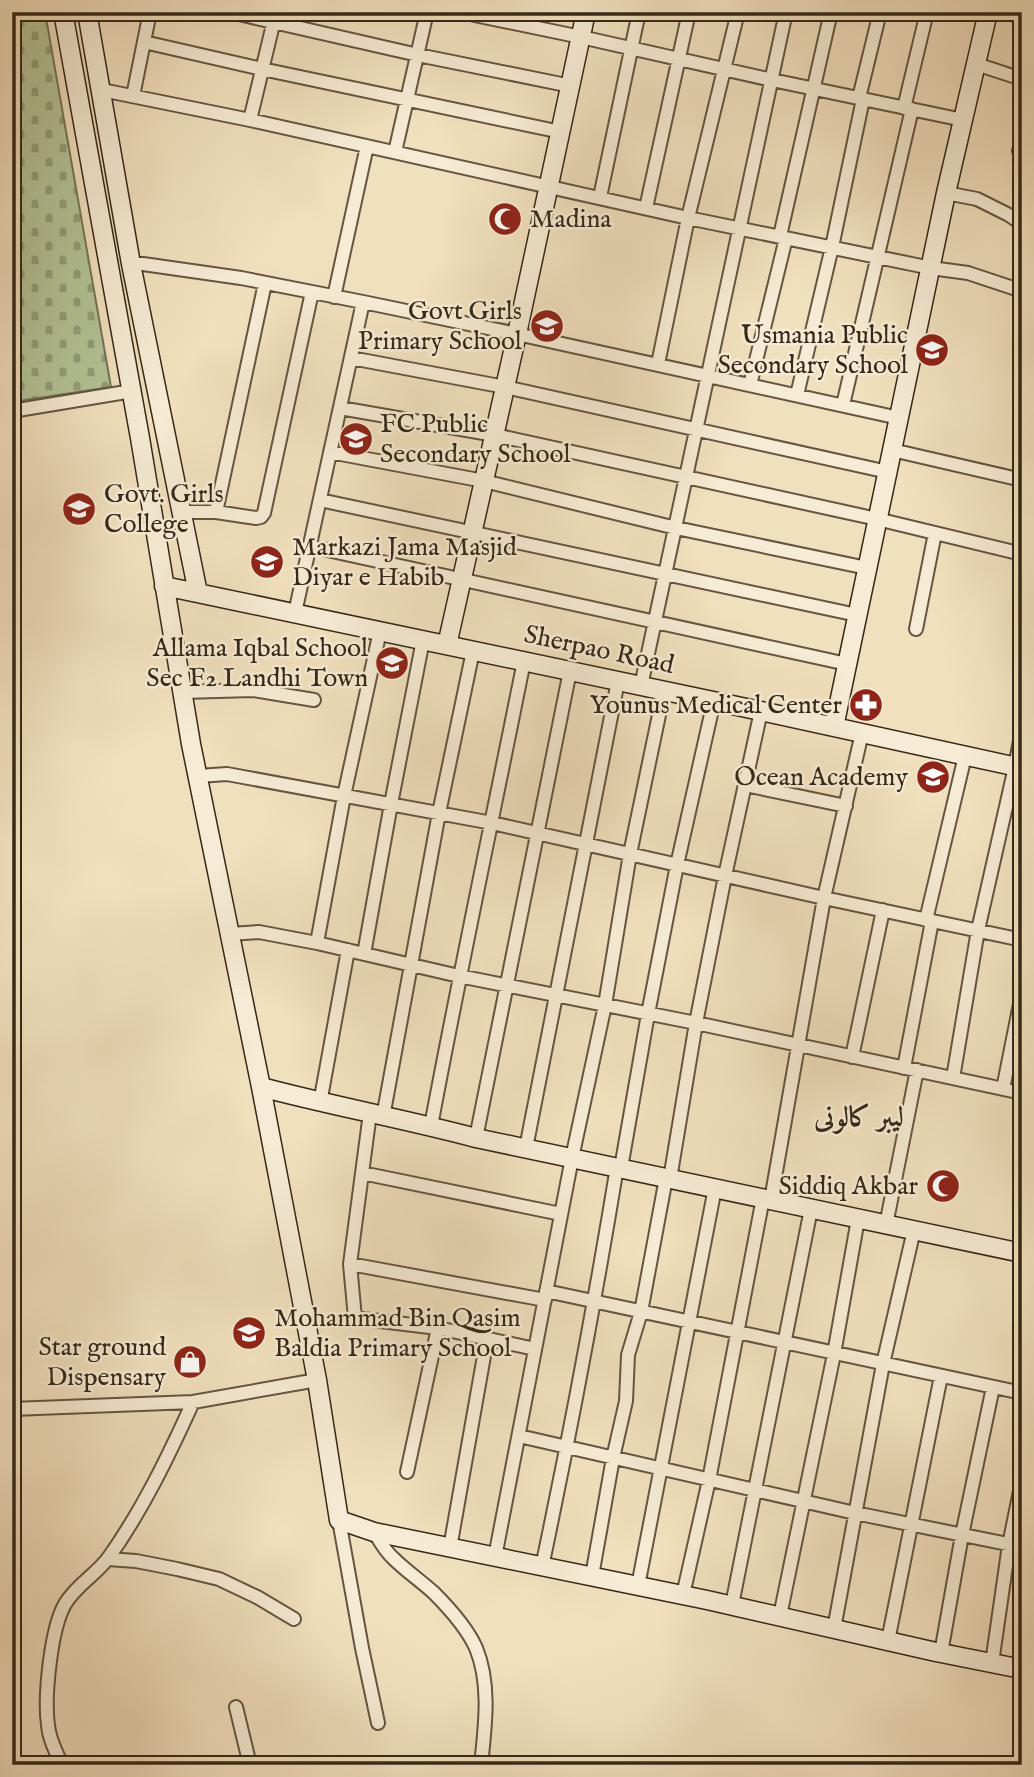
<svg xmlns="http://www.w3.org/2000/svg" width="1034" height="1777" font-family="'IM FELL English',Amiri,serif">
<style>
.cemetery{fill:url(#cemetery-stones);stroke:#747557;stroke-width:2}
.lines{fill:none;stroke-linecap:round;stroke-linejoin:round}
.street-casing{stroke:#655541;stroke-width:16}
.secondary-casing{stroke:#362718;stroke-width:21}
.street{stroke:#f6ebd4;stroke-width:12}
.secondary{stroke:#f6ebd4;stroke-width:18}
.labels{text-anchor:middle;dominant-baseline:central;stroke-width:5;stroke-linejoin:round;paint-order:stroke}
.poi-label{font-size:26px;fill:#362718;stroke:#f6ebd4;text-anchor:end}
.street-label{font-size:26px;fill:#362718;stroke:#f6ebd4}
.neighbourhood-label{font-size:28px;font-weight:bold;fill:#362718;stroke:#f6ebd4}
</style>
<defs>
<pattern id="cemetery-stones" width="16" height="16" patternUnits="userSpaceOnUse" patternTransform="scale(1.75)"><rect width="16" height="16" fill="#b3c396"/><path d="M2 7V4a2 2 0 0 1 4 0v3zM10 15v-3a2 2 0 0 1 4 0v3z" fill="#929e79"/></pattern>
</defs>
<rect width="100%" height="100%" fill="#f1e0bd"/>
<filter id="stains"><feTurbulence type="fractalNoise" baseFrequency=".00286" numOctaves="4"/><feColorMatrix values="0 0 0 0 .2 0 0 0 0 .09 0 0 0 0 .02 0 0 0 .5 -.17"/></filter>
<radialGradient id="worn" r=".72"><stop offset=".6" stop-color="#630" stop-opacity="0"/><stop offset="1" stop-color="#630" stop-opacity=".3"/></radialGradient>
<path class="cemetery" d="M 12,12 L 45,12 L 111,387 L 12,402 Z"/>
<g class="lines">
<g class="street-casing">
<path id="street" d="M 230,12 L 418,55 L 571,86
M 460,12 L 581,37 L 772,80 L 963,120
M 738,12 L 688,218 L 931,268 L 968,273 L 1022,291
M 1007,12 L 1022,18
M 144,42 L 262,69 L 561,132
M 976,64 L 1022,79
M 102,90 L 250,120 L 688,218 L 658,364
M 133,96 L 150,12
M 859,98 L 880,12
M 904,108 L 927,12
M 250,120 L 276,12
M 1019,151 L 1022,153
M 395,152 L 427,12
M 946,193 L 977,199 L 1009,215 L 1022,224
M 600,197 L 639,12
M 646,208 L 689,12
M 780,236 L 831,12
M 131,264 L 143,264 L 241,278 L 363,302 L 517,334 L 899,418
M 334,297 L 367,146
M 351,358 L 505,387 L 888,472
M 750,385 L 786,238
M 797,395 L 832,247 L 863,99
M 843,405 L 912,109
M 340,408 L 495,435 L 877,519 L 1022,554
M 12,411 L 132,391
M 892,450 L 1022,480
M 330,452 L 484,481 L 676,528 L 867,568
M 320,500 L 857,615
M 181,512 L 216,512 L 256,518 L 261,517 L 264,513 L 312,292
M 216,512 L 265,283
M 309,546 L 847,664
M 295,613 L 363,302
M 916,629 L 935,533
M 641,686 L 786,12
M 182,692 L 253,690 L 314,700
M 198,776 L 227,774 L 492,823 L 824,898 L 1022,940
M 745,785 L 846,806
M 926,920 L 965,756
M 230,934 L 259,932 L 317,943 L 459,976 L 696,1023 L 1022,1093
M 317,943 L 344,796 L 380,631
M 364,954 L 391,804 L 423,640
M 852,1057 L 883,910
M 904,1068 L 932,921
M 953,1078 L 978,930 L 1015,767 L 1022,730
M 1003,1089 L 1022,994
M 320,1103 L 348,950
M 370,1113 L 350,1264 L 355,1318 L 438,1328 L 535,1349
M 383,1117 L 439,813 L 473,651
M 431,1126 C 460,971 493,816 524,661
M 476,1138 L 570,671
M 526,1148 C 558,992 586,836 618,681
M 621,1168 L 648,1014 L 677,865 L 714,701
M 362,1173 L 561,1214
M 670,1179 L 696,1023 L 725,876 L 761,711
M 771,1200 L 824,898 L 862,733
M 886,1225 L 917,1070
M 350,1264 L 545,1300
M 546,1291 L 1022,1393
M 12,1409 L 193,1402 L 317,1380
M 519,1436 L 855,1513 L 1022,1547
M 407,1472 L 438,1328
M 339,1520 L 362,1648 L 378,1723
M 374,1532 C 380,1541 385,1551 393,1558 C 406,1571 421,1581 434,1593 C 449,1608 467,1628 476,1648 C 491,1684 485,1727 481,1765
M 450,1548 L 487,1339
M 495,1557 L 572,1158 L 605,1005 L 630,854 L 664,691
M 108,1559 L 136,1561 L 177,1569 L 219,1579 L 257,1597 L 294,1619
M 542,1567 C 570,1434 595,1301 617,1167
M 592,1576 L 613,1458 L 626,1401 L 628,1355 L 641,1312 L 666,1178
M 638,1586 L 715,1188
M 683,1595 L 709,1480 L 763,1198
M 732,1605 L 811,1209
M 780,1616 L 834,1354 L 858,1219
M 834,1629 L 883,1364 L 914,1230
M 888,1641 L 941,1376
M 941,1653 L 962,1535 L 993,1387
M 992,1663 L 1009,1545 L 1022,1481
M 236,1707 L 250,1765
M 62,1765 C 56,1752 49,1739 48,1725 C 44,1696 51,1628 65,1604 C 76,1585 97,1574 109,1557 C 143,1509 169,1455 193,1402"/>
</g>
<g class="secondary-casing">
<path id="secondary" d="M 63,12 L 140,438 L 191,744 L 261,1087 L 317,1380 L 339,1520 L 374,1532 L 707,1600 L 936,1652 L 1022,1669
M 87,12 L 131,264 L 198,593
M 164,586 L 756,710 L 1022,768
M 447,645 L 517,334 L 586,12
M 834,727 L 946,193 L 988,12
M 261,1087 C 332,1106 405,1119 476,1138 L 1022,1253"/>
</g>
<use href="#street" class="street"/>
<use href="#secondary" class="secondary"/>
</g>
<defs>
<g id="mosque-disc" transform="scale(1.75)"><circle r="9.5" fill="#8f2418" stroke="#f6ebd4"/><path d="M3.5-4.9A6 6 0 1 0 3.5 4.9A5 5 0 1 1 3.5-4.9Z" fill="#fff"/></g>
<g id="school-disc" transform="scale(1.75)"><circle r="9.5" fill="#8f2418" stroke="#f6ebd4"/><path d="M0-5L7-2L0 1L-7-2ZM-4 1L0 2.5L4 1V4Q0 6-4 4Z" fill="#fff"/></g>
<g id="pharmacy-disc" transform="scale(1.75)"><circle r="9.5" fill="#8f2418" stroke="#f6ebd4"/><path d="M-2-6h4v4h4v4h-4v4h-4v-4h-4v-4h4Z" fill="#fff"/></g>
<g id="shop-disc" transform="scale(1.75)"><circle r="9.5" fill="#8f2418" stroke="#f6ebd4"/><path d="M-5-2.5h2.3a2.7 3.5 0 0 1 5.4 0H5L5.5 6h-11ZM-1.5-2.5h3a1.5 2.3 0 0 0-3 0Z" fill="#fff"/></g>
</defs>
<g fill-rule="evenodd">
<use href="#mosque-disc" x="505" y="219"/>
<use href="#school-disc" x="547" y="326"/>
<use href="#school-disc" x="932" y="350"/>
<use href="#school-disc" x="356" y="439"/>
<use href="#school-disc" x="79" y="509"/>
<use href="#school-disc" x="267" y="562"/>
<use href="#school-disc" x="392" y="663"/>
<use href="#pharmacy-disc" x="866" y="705"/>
<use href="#school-disc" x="933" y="777"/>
<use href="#mosque-disc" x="943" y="1186"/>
<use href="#school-disc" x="249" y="1333"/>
<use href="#shop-disc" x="190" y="1362"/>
</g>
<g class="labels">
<g class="poi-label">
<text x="530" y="219" text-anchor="start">Madina</text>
<text x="522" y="311">Govt Girls<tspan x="522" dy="30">Primary School</tspan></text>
<text x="908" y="335">Usmania Public<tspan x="908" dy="30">Secondary School</tspan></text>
<text x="380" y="424" text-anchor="start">FC Public<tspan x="380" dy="30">Secondary School</tspan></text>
<text x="104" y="494" text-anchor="start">Govt. Girls<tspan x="104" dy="30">College</tspan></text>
<text x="292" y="547" text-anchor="start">Markazi Jama Masjid<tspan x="292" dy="30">Diyar e Habib</tspan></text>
<text x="368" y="648">Allama Iqbal School<tspan x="368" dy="30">Sec F2 Landhi Town</tspan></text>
<text x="842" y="705">Younus Medical Center</text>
<text x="908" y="777">Ocean Academy</text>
<text x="918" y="1186">Siddiq Akbar</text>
<text x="274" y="1318" text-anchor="start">Mohammad Bin Qasim<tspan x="274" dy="30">Baldia Primary School</tspan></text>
<text x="166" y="1347">Star ground<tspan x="166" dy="30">Dispensary</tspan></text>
</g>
<g class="street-label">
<text transform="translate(599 650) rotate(12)">Sherpao Road</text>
</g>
<g class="neighbourhood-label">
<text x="859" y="1118">لیبر کالونی</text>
</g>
</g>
<rect width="1034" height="1777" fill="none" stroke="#f1e0bd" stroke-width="42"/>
<rect x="14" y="14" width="1006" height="1749" fill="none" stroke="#362718" stroke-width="3.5"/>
<rect x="21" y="21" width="992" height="1735" fill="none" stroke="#362718" stroke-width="2"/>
<rect width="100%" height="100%" filter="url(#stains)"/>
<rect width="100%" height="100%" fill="url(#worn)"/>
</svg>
